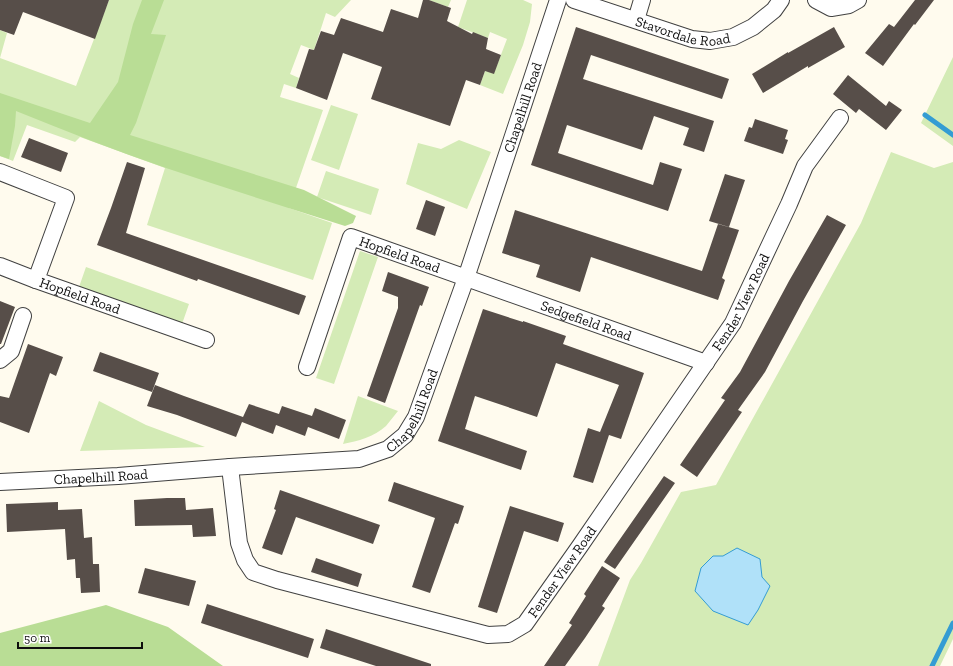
<svg xmlns="http://www.w3.org/2000/svg" width="953" height="666" font-family="'Zilla Slab',serif">
<style>
.green{fill:#d4ebb6}
.forest{fill:#b9dd95}
.water{fill:#b0e1f9;stroke:#349cd3}
.lines{fill:none;stroke-linecap:round;stroke-linejoin:round}
.stream{stroke:#349cd3;stroke-width:5}
.building{fill:#574e49}
.street-casing{stroke:#414141;stroke-width:18}
.street{stroke:#fff;stroke-width:16}
.labels{text-anchor:middle;dominant-baseline:central;stroke-width:4;stroke-linejoin:round;paint-order:stroke}
.street-label{font-size:14px;fill:#0e0e0e;stroke:#fff}
</style>
<rect width="100%" height="100%" fill="#fffbee"/>
<path class="green" d="M 109,0 L 351,0 L 335,17 L 326,13 L 314,50 L 301,45 L 290,74 L 299,78 L 296,88 L 284,84 L 280,97 L 323,110 L 289,208 L 332,223 L 313,280 L 147,225 L 165,168 L 80,137 L 75,142 L 27,125 L 13,161 L 0,156 L 0,30 L 7,33 L 0,58 L 76,86 Z
M 429,0 L 451,0 L 448,7 Z
M 467,0 L 523,0 L 532,4 L 530,22 L 523,45 L 503,94 L 480,85 L 485,71 L 494,73 L 507,39 L 490,32 L 488,38 L 458,27 Z
M 953,57 L 953,146 L 921,123 Z
M 331,105 L 358,114 L 339,170 L 311,160 Z
M 459,140 L 491,152 L 467,209 L 406,184 L 418,143 L 441,149 Z
M 891,152 L 934,168 L 953,162 L 953,639 L 940,666 L 598,666 L 630,580 L 641,563 L 681,492 L 716,485 L 861,223 Z
M 326,171 L 379,189 L 371,215 L 317,197 Z
M 360,251 L 378,257 L 334,384 L 316,378 Z
M 86,267 L 189,304 L 182,324 L 79,287 Z
M 358,396 L 398,411 C 394,416 390,421 386,426 C 374,437 358,441 343,444 Z
M 99,401 L 146,425 L 205,447 L 80,451 Z"/>
<path class="forest" d="M 142,0 L 164,0 L 151,34 L 166,35 L 136,123 L 130,135 L 304,190 L 356,216 L 353,223 L 345,226 C 285,207 226,188 166,168 C 116,151 66,131 16,111 L 15,126 L 9,159 L 0,156 L 0,93 L 90,123 L 118,82 L 133,24 Z
M 106,605 L 168,627 L 223,666 L 0,666 L 0,633 Z"/>
<path class="water" d="M 737,548 L 760,559 L 762,577 L 770,586 L 758,610 L 748,625 L 713,611 L 695,591 L 701,568 L 713,556 L 723,556 Z"/>
<g class="lines">
<path class="stream" d="M 925,115 L 953,135
M 932,666 L 953,623"/>
</g>
<path class="building" d="M 0,0 L 109,0 L 95,39 L 23,12 L 14,35 L 0,30 Z
M 423,0 L 429,0 L 451,8 L 447,21 L 472,34 L 473,32 L 488,38 L 486,49 L 501,55 L 494,74 L 485,71 L 480,85 L 466,80 L 450,126 L 371,99 L 382,67 L 343,53 L 327,100 L 296,88 L 309,49 L 314,50 L 321,31 L 334,35 L 341,18 L 383,32 L 391,9 L 418,18 Z
M 915,0 L 934,0 L 915,25 L 914,24 L 883,66 L 865,53 L 889,24 L 894,27 Z
M 576,27 L 729,79 L 722,99 L 591,55 L 583,79 L 714,121 L 704,152 L 683,145 L 689,128 L 654,116 L 642,150 L 567,125 L 558,153 L 653,185 L 660,162 L 682,169 L 668,211 L 531,165 Z
M 834,27 L 845,47 L 808,68 L 808,66 L 763,93 L 752,74 L 788,52 L 788,53 Z
M 848,75 L 886,106 L 889,101 L 902,110 L 886,130 L 859,109 L 856,113 L 833,94 Z
M 755,119 L 788,130 L 785,139 L 788,140 L 783,154 L 744,141 L 749,127 L 752,128 Z
M 29,138 L 68,153 L 61,172 L 21,157 Z
M 127,162 L 145,168 L 136,199 L 126,233 L 306,296 L 299,315 L 198,279 L 197,281 L 97,245 L 111,208 Z
M 725,174 L 745,180 L 729,227 L 709,221 Z
M 426,200 L 445,207 L 435,236 L 416,229 Z
M 515,210 L 702,271 L 718,224 L 739,230 L 722,278 L 725,280 L 718,300 L 591,257 L 580,292 L 536,277 L 540,265 L 502,253 Z
M 827,215 L 846,225 L 803,301 L 765,372 L 738,410 L 742,412 L 697,477 L 680,465 L 725,400 L 721,398 L 740,372 L 789,281 Z
M 388,272 L 429,287 L 422,306 L 420,305 L 385,403 L 367,396 L 398,308 L 398,297 L 382,291 Z
M 0,301 L 15,307 L 1,344 L 0,344 Z
M 483,309 L 523,322 L 523,321 L 566,336 L 563,344 L 644,373 L 621,439 L 609,435 L 593,483 L 573,477 L 588,428 L 603,433 L 600,432 L 619,385 L 556,363 L 537,417 L 475,396 L 470,412 L 465,429 L 527,451 L 521,470 L 438,441 Z
M 28,344 L 63,357 L 56,376 L 50,373 L 29,433 L 0,422 L 0,396 L 9,398 Z
M 100,352 L 159,373 L 152,392 L 93,371 Z
M 155,385 L 184,396 L 243,417 L 249,404 L 279,414 L 282,406 L 312,416 L 315,408 L 346,420 L 339,439 L 308,427 L 305,436 L 276,425 L 273,434 L 242,422 L 236,437 L 177,415 L 147,406 Z
M 664,476 L 675,483 L 615,569 L 604,562 Z
M 394,482 L 464,506 L 458,524 L 455,523 L 430,593 L 412,587 L 435,518 L 388,501 Z
M 280,490 L 380,525 L 373,544 L 296,517 L 282,555 L 262,548 L 276,510 L 274,509 Z
M 167,498 L 185,498 L 186,510 L 213,508 L 216,536 L 193,537 L 192,525 L 135,526 L 134,500 Z
M 58,502 L 58,510 L 82,509 L 84,538 L 92,537 L 93,564 L 99,564 L 100,592 L 81,593 L 80,578 L 76,578 L 75,559 L 67,560 L 65,529 L 7,532 L 6,504 Z
M 510,506 L 564,523 L 558,542 L 524,531 L 497,613 L 478,607 Z
M 316,558 L 362,574 L 358,587 L 311,572 Z
M 602,566 L 620,578 L 602,606 L 605,608 L 585,638 L 565,666 L 544,666 L 572,625 L 569,623 L 586,596 L 584,594 Z
M 145,568 L 196,581 L 189,606 L 138,593 Z
M 207,604 L 314,639 L 308,658 L 201,623 Z
M 326,629 L 431,664 L 431,666 L 376,666 L 320,648 Z"/>
<g class="lines">
<g class="street-casing">
<g id="street">
<path id="s1" d="M 574,0 L 692,39 L 710,41 L 733,37 L 753,27 L 774,10 L 781,0"/>
<path d="M 816,0 L 831,8 L 849,5 L 858,0"/>
<path d="M 636,20 L 642,0"/>
<path id="s2" d="M 0,172 L 66,198 L 36,280 L 206,340"/>
<path d="M 0,266 L 36,280"/>
<path d="M 0,360 L 11,351 L 23,316"/>
<path id="s3" d="M 307,367 L 351,237 L 706,363"/>
<path id="s4" d="M 230,467 L 239,543 L 245,560 L 253,572 L 277,580 L 488,635 L 508,634 L 525,624 L 580,546 L 733,323 L 789,204 L 805,166 L 840,118"/>
<path id="s5" d="M 0,482 L 118,476 L 230,467 L 359,459 L 388,449 L 405,435 L 416,417 L 466,278 L 558,0"/>
</g>
</g>
<use href="#street" class="street"/>
</g>
<g class="labels">
<g class="street-label">
<text stroke="none"><textPath href="#s1" startOffset="114">Stavordale Road</textPath></text>
<text stroke="none"><textPath href="#s5" startOffset="761">Chapelhill Road</textPath></text>
<text stroke="none"><textPath href="#s3" startOffset="189">Hopfield Road</textPath></text>
<text stroke="none"><textPath href="#s2" startOffset="205">Hopfield Road</textPath></text>
<text stroke="none"><textPath href="#s4" startOffset="780">Fender View Road</textPath></text>
<text stroke="none"><textPath href="#s3" startOffset="387">Sedgefield Road</textPath></text>
<text stroke="none"><textPath href="#s5" startOffset="437">Chapelhill Road</textPath></text>
<text stroke="none"><textPath href="#s5" startOffset="101">Chapelhill Road</textPath></text>
<text stroke="none"><textPath href="#s4" startOffset="456">Fender View Road</textPath></text>
</g>
</g>
<path d="M18 642v6h124v-6" fill="none" stroke="#0e0e0e" stroke-width="2"/>
<text x="24" y="642" font-size="12" fill="#0e0e0e" stroke="#ffffff" stroke-width="3" paint-order="stroke">50 m</text>
</svg>
